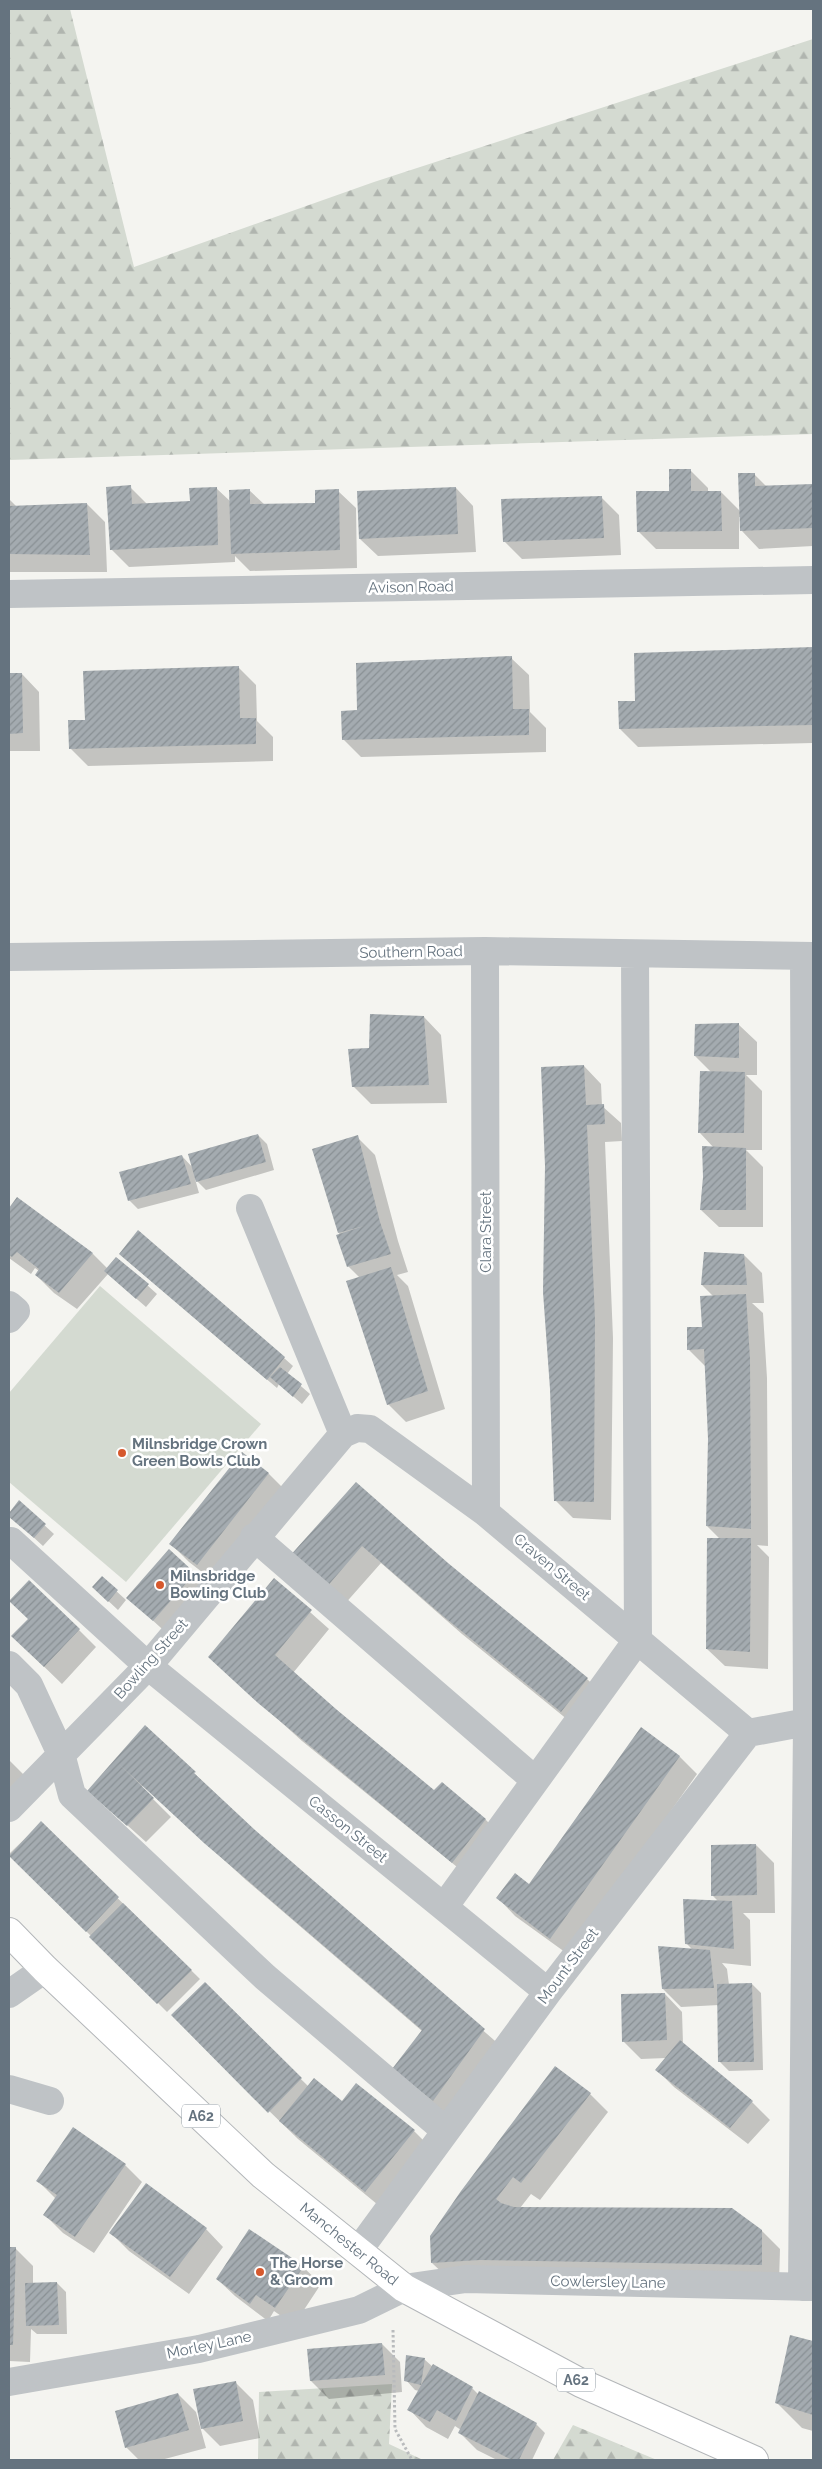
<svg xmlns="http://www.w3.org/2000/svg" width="822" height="2469" font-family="Raleway,sans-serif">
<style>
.forest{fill:url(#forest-firs)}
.pitch{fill:#d4dad1}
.shadow{fill:#0003}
.building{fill:url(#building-hatch)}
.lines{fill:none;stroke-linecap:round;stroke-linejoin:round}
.major-casing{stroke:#b3b6b9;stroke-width:30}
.path{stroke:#b9bbbd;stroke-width:3;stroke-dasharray:2.5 2.5;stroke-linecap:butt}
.minor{stroke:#bfc3c6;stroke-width:28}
.major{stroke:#fff;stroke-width:28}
.poi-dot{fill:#d6592e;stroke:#fff;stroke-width:2}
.labels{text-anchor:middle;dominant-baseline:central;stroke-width:5;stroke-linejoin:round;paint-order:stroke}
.shield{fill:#fff;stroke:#939da5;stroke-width:1}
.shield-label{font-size:14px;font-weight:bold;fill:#65737f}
.street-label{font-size:15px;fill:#65737f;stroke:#fff}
.poi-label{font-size:15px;font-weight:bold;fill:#65737f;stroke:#fff;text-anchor:start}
</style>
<defs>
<pattern id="forest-firs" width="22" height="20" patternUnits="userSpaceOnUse" patternTransform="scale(1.25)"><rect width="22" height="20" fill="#d4dad1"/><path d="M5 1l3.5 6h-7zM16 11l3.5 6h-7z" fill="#b0b5af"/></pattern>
<pattern id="building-hatch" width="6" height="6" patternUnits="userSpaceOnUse" patternTransform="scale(1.25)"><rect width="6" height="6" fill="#a4abb0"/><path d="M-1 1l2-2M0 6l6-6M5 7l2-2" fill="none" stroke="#899094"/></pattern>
</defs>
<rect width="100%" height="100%" fill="#f4f4f0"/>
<path class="forest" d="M 9,9 L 70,9 L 134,267 L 374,182 L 813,39 L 813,434 L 9,460 Z
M 392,2384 L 389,2444 L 423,2460 L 258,2460 L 259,2392 Z
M 573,2425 L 657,2460 L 553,2460 Z"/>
<path class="pitch" d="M 100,1286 L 261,1424 L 126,1582 L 9,1482 L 9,1393 Z"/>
<path class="shadow" d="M 690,470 L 708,488 L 708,492 L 721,492 L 741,512 L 754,474 L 767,487 L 813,486 L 813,546 L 759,549 L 742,531 L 741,517 L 739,517 L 739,549 L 656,549 L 638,531 Z
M 130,487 L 148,505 L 191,502 L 216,488 L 231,502 L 249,490 L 265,505 L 316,504 L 338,491 L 356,508 L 357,568 L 250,571 L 235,556 L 235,562 L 129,567 L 111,549 Z
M 456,488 L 473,506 L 476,552 L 378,556 L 360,539 Z
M 601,497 L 619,515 L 621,555 L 522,559 L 504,541 Z
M 9,499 L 17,507 L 87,504 L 105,522 L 107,572 L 9,572 Z
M 813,649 L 813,743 L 638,747 L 620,729 L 636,702 L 635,654 Z
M 511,658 L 529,675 L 530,712 L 546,728 L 546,752 L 361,757 L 343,739 Z
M 238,667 L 256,685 L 257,721 L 273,737 L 273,761 L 88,766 L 70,748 L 86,721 Z
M 9,674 L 22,674 L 39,692 L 40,751 L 9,751 Z
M 424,1017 L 441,1035 L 447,1103 L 371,1104 L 354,1087 L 371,1050 Z
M 739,1025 L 757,1042 L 757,1075 L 746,1075 L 762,1091 L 762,1150 L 746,1150 L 763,1167 L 763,1227 L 719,1227 L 701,1210 L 714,1148 L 700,1133 L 712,1073 L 695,1056 Z
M 584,1066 L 601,1084 L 602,1106 L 621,1123 L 622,1141 L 605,1142 L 613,1338 L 611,1520 L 573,1518 L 555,1500 Z
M 258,1135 L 267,1144 L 274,1170 L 206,1190 L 195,1179 L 199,1193 L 138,1209 L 129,1200 L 182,1156 L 193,1168 Z
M 357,1137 L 375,1155 L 398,1241 L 408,1272 L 397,1275 L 408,1286 L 445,1409 L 406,1422 L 388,1404 L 360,1278 L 348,1266 L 339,1233 Z
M 18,1199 L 93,1254 L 108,1269 L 117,1258 L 157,1294 L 146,1307 L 108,1274 L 77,1309 L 54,1293 L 36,1275 L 39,1271 L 35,1268 L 31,1274 L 9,1258 L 9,1210 Z
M 744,1255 L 762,1273 L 764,1303 L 752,1303 L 763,1313 L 767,1378 L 768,1546 L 757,1545 L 769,1557 L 768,1669 L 725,1666 L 707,1649 L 721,1540 L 707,1526 L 710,1439 L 706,1367 L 689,1350 L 703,1328 L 714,1297 L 702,1285 Z
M 129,1262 L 284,1358 L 293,1366 L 287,1374 L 310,1394 L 302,1404 L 279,1384 L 277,1388 Z
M 268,1473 L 286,1491 L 215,1582 L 189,1562 L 171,1544 Z
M 357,1484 L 447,1564 L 587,1679 L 605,1696 L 579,1729 L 462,1634 L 381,1563 L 343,1606 L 307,1576 Z
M 19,1502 L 54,1534 L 43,1546 L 9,1515 Z
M 194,1574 L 211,1591 L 171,1637 L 128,1598 Z
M 102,1578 L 126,1600 L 118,1610 L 103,1596 Z
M 274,1580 L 329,1629 L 293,1673 L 434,1792 L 485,1819 L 494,1828 L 462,1871 L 302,1741 L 209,1657 Z
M 79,1630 L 96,1647 L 62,1684 L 31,1654 Z
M 146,1727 L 254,1831 L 502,2047 L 451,2118 L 412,2087 L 422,2031 L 246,1880 L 143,1786 L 141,1787 L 171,1817 L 146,1842 L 89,1791 Z
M 641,1729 L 680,1757 L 697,1774 L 569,1955 L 515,1916 L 498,1898 L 530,1886 Z
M 9,1760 L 25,1776 L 9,1794 Z
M 41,1823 L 200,1979 L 167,2012 L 9,1854 Z
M 756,1845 L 774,1863 L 775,1913 L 743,1913 L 750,1920 L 751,1966 L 722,1963 L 727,1969 L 729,1985 L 752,1984 L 761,1993 L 763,2070 L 729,2071 L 720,2062 L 719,2005 L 681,2007 L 663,1989 L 692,1949 L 687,1944 L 718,1901 L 712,1895 Z
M 665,1994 L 682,2012 L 683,2044 L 752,2102 L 770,2120 L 748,2144 L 674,2087 L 656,2069 L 666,2058 L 641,2059 L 623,2041 Z
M 254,2033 L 309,2087 L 342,2102 L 357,2085 L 414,2131 L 432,2149 L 383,2209 L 298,2139 L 222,2065 Z
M 556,2067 L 590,2094 L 608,2112 L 540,2200 L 531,2194 L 520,2208 L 762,2231 L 780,2249 L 779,2283 L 450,2280 L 432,2263 Z
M 125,2165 L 142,2182 L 94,2253 L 63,2233 L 45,2215 L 56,2199 L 38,2181 Z
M 206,2229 L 223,2247 L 189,2294 L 129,2251 L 111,2233 Z
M 9,2248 L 15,2248 L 33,2266 L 33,2284 L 57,2283 L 66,2292 L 67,2334 L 37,2334 L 31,2329 L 30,2362 L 9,2361 Z
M 303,2267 L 321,2284 L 294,2325 L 274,2311 L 268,2321 L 235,2296 L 217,2279 Z
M 791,2337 L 813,2343 L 813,2431 L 802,2428 L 776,2402 Z
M 382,2344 L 400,2362 L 402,2392 L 329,2399 L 311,2381 L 309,2350 Z
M 424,2359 L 433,2367 L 472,2388 L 479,2395 L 513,2410 L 536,2424 L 545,2433 L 532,2460 L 497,2460 L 477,2450 L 459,2432 L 461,2430 L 455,2426 L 448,2439 L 426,2427 L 409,2409 L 419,2391 L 415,2390 L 406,2380 Z
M 235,2382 L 253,2400 L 260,2438 L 220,2446 L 202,2428 Z
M 178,2394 L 196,2412 L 206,2448 L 161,2460 L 139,2460 L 126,2447 Z"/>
<path class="building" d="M 669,469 L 691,469 L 691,491 L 721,491 L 722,531 L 637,532 L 636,491 L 669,491 Z
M 738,473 L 755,473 L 755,486 L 813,484 L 813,528 L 740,531 Z
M 131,485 L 132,504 L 190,501 L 189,488 L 217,487 L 218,545 L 110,550 L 106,487 Z
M 456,487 L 458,534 L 359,539 L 357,491 Z
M 250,489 L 250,504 L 315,503 L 315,490 L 339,489 L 340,550 L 231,554 L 229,490 Z
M 602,496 L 604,538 L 503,542 L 501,499 Z
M 87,503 L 90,555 L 9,554 L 9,506 Z
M 813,647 L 813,725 L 619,729 L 618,701 L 635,701 L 634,653 Z
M 512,656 L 513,709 L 529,709 L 529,735 L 342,740 L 341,711 L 357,710 L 356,663 Z
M 239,666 L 240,718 L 256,718 L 256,744 L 69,749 L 68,720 L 85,720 L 83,671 Z
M 9,673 L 22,673 L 23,733 L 9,734 Z
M 370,1014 L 424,1016 L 429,1085 L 352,1087 L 348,1049 L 369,1048 Z
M 739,1023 L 739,1058 L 694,1056 L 695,1024 Z
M 584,1065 L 586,1105 L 604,1104 L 605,1124 L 587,1125 L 595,1320 L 594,1502 L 554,1501 L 550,1389 L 543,1292 L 545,1166 L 541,1067 Z
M 700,1071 L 745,1072 L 744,1133 L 698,1133 Z
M 258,1134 L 266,1162 L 196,1182 L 188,1154 Z
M 358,1135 L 380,1222 L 391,1254 L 347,1267 L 336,1235 L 364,1226 L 338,1233 L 312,1149 Z
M 702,1146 L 746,1148 L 746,1210 L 700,1210 L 703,1177 Z
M 182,1155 L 191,1184 L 128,1201 L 119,1172 Z
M 17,1197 L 93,1253 L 59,1293 L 35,1275 L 39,1269 L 17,1252 L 12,1257 L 9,1255 L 9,1208 Z
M 138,1230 L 285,1357 L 267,1380 L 119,1254 Z
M 704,1252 L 744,1254 L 747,1285 L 701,1285 Z
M 116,1257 L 149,1284 L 136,1299 L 104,1271 Z
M 391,1267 L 428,1391 L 387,1405 L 346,1281 Z
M 746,1294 L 750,1359 L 751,1529 L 706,1526 L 708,1439 L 704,1349 L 687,1350 L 687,1327 L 702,1327 L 700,1296 Z
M 280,1367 L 302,1384 L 293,1397 L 270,1377 Z
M 242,1452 L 269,1473 L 197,1565 L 169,1544 Z
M 356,1482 L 448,1563 L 588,1678 L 561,1712 L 443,1616 L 362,1546 L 325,1589 L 288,1558 Z
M 19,1500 L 46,1524 L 34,1538 L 9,1517 L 9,1513 Z
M 707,1538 L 751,1538 L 750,1652 L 706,1649 Z
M 169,1549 L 195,1573 L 153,1621 L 126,1598 Z
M 102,1576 L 118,1590 L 108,1602 L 92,1587 Z
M 274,1578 L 312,1610 L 275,1655 L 337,1710 L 434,1790 L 442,1782 L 486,1819 L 452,1863 L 258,1703 L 208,1657 Z
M 29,1580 L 80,1629 L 44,1667 L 11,1636 L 28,1619 L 9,1601 Z
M 145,1725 L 196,1772 L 194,1773 L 255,1830 L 485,2029 L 433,2101 L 392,2069 L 422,2030 L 204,1843 L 119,1764 L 154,1798 L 127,1826 L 87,1791 Z
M 641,1727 L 680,1756 L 550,1939 L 496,1898 L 515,1873 L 529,1884 Z
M 41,1821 L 119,1897 L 86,1932 L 9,1856 Z
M 756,1844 L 757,1895 L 711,1896 L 711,1845 Z
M 683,1899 L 732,1901 L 734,1949 L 685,1944 Z
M 123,1903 L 192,1970 L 157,2004 L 89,1937 Z
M 658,1946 L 710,1950 L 714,1988 L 662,1989 Z
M 205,1982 L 302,2078 L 268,2113 L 171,2015 Z
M 752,1983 L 754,2062 L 718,2062 L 717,1984 Z
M 665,1993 L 667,2040 L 622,2042 L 621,1994 Z
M 680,2040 L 753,2101 L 730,2128 L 655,2070 Z
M 555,2066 L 591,2093 L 521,2183 L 513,2177 L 496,2199 L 501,2203 L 514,2207 L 732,2208 L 762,2230 L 762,2265 L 480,2260 L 431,2263 L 430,2236 L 461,2191 Z
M 314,2078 L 342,2101 L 356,2083 L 415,2130 L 365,2192 L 279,2121 Z
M 73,2127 L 126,2164 L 75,2237 L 43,2215 L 57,2195 L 36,2181 Z
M 146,2183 L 207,2228 L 170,2277 L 109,2233 Z
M 249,2229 L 304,2266 L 275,2308 L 256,2295 L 250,2304 L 216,2279 Z
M 9,2247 L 16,2247 L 13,2345 L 9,2345 Z
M 57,2282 L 59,2325 L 26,2326 L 25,2283 Z
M 790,2335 L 813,2341 L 813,2415 L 775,2403 Z
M 382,2343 L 385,2375 L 310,2381 L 307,2349 Z
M 406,2355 L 425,2358 L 421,2385 L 404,2381 Z
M 433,2364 L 473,2387 L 456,2421 L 437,2410 L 430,2422 L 407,2410 Z
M 236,2381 L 243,2421 L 201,2429 L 193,2389 Z
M 479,2391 L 537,2423 L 519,2460 L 512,2460 L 458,2433 Z
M 178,2393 L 189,2430 L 125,2448 L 115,2411 Z"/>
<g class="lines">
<g class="major-casing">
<path id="major" d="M 9,1932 L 45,1969 L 263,2175 L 404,2288 L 581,2383 L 754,2460"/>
</g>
<path class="path" d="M 393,2330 L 395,2429 L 412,2460"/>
<path class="minor" d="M 9,594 L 813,580
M 485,951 L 486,1513
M 9,957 L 485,951 L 813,956
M 250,1208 L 343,1434
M 9,1305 L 16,1311 L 9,1319
M 254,1537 L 535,1780
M 11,1541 L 148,1666 L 548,1992
M 9,1665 L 29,1685 L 61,1754 L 72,1795 L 265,1977 L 446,2131
M 9,1808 L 148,1666 L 343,1434 L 357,1428 L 370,1429 L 486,1513 L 748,1733
M 444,1907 L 638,1639 L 635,954
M 9,1994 L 45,1969
M 9,2089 L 50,2101
M 358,2251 L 548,1992 L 748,1733 L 807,1722
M 802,2287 L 807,1722 L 804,957
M 9,2382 L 199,2349 L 359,2310 L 404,2288 L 466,2279 L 813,2287"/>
<use href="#major" class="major"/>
</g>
<g class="poi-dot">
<circle cx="122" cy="1453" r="5"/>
<circle cx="160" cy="1585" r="5"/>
<circle cx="260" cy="2272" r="5"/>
</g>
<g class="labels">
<g class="shield">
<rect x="182" y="2104.5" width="38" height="23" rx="4"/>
<rect x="557" y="2368.5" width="38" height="23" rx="4"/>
</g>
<g class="shield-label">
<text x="201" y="2116">A62</text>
<text x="576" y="2380">A62</text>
</g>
<g class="street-label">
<text transform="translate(411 587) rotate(-1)">Avison Road</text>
<text transform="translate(411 952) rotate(-1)">Southern Road</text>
<text transform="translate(486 1232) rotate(-90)">Clara Street</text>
<text transform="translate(552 1567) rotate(40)">Craven Street</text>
<text transform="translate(151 1659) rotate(-48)">Bowling Street</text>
<text transform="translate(348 1829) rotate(39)">Casson Street</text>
<text transform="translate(568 1966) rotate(-53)">Mount Street</text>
<text transform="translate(349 2244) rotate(39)">Manchester Road</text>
<text transform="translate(608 2282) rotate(1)">Cowlersley Lane</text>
<text transform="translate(209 2345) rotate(-12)">Morley Lane</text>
</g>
<g class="poi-label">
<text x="132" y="1444">Milnsbridge Crown<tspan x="132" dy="17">Green Bowls Club</tspan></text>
<text x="170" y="1576">Milnsbridge<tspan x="170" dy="17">Bowling Club</tspan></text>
<text x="270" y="2263">The Horse<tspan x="270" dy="17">&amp; Groom</tspan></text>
</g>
</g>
<rect width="822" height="2469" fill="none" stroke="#65737f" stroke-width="20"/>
</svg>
